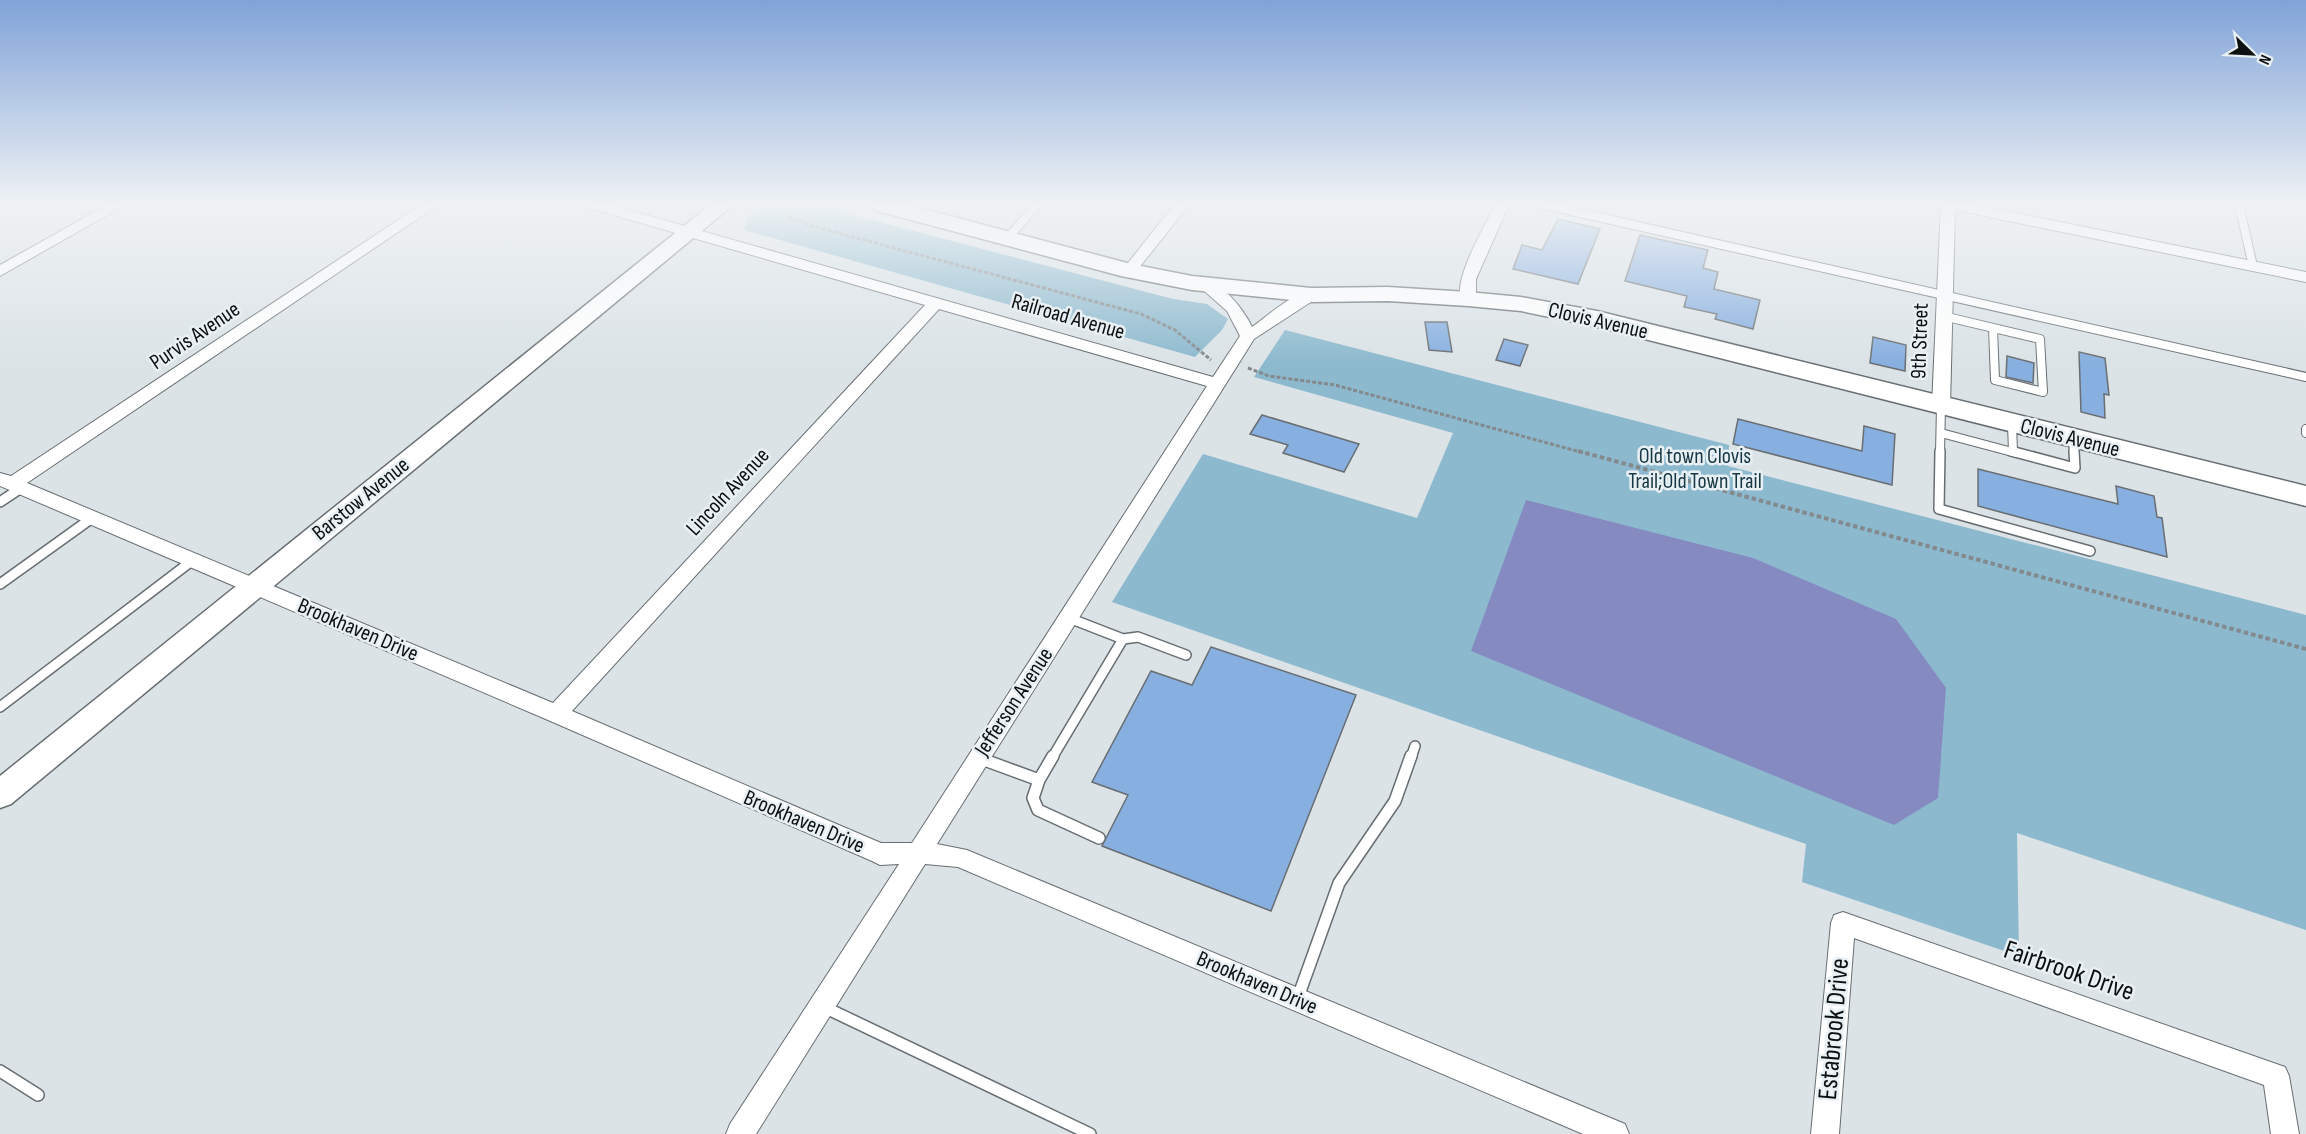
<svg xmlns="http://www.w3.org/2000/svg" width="2306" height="1134" font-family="'Sofia Sans Condensed',sans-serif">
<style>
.green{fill:#8cb9ce}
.water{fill:#858ac1}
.building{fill:#87afdf;stroke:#696e73;stroke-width:1.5}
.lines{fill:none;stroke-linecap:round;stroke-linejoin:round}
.service-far2-casing{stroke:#676e72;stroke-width:10}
.service-far1-casing{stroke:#676e72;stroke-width:12}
.service-casing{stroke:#676e72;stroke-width:14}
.minor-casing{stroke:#676e72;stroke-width:2}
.secondary-casing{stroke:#676e72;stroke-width:3}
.primary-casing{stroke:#676e72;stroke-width:3}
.path-far1{stroke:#83898c;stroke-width:3;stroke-dasharray:4 2;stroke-linecap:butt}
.path{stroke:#83898c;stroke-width:4;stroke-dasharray:4.5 3;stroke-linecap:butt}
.service-far2{stroke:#fff;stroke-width:8}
.service-far1{stroke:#fff;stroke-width:9}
.service{stroke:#fff;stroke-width:11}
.minor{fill:#fff;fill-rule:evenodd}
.secondary{fill:#fff;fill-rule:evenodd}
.primary{fill:#fff;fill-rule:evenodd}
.labels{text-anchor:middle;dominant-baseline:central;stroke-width:5;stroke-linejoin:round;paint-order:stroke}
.street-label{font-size:22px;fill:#0d1011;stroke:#e8f0f4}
.park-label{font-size:22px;fill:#163744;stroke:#e8f0f4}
.near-street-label{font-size:27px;fill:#0d1011;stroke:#e8f0f4}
</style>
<rect width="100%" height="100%" fill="#dbe3e7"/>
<path class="green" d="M 768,205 L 815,205 L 1173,299 L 1207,304 L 1228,319 L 1222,330 L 1195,357 L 744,230 L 749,215 Z
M 1285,330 L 1729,445 L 1728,466 L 2306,615 L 2306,930 L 2017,833 L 2019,956 L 1802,882 L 1806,844 L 1112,602 L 1203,454 L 1417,518 L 1453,433 L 1254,377 Z"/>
<path class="water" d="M 1526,500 L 1753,558 L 1896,619 L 1946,688 L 1938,798 L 1894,825 L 1471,651 Z"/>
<path class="building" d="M 1558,219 L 1600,229 L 1578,284 L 1513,269 L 1522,245 L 1542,250 Z
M 1640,235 L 1708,250 L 1703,268 L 1718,272 L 1714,289 L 1760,300 L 1753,329 L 1715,319 L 1717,314 L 1684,307 L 1687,296 L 1625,281 Z
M 1425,322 L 1447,322 L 1452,352 L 1429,350 Z
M 1873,337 L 1906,345 L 1905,371 L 1870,363 Z
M 1504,339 L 1528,345 L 1520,366 L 1496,360 Z
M 2079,352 L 2105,358 L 2109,395 L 2104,394 L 2105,418 L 2081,412 Z
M 2007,356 L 2034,363 L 2033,383 L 2006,377 Z
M 1262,415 L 1359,444 L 1344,472 L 1283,453 L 1288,445 L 1250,434 Z
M 1738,419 L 1862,451 L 1864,426 L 1895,434 L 1892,485 L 1733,444 Z
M 1978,469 L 2118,504 L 2116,486 L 2154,496 L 2157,517 L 2162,518 L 2167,557 L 1978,506 Z
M 1211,647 L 1356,695 L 1271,911 L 1102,846 L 1128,795 L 1092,782 L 1151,671 L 1192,685 Z"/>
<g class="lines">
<g class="service-far2-casing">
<path id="service-far2" d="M 1545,205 L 2306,377
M 2239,205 L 2253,266
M 1007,239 L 1037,205
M 1943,316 L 2040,339 L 2043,392 L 1995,380 L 1993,328
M 2012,424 L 2013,452
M 2306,429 L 2306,433
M 1941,433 L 2016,453
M 2073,439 L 2074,453
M 1940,453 L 1941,406"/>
</g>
<g class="service-far1-casing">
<path id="service-far1" d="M 1940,451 L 1939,509 L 2090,551
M 2011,451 L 2075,468 L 2074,451
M 0,502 L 21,488
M 0,584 L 92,518
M 1069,618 L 1123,639 L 1138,637 L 1186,655
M 0,707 L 193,560
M 1052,758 L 1123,639
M 1411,758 L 1415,746"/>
</g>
<g class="service-casing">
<path id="service" d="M 1053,756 L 1039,780 L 1033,798 L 1038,810 L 1099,838
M 979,758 L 1039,780
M 1297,1000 L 1339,883 L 1395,801 L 1411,756
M 824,1007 L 1090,1134
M 0,1071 L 38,1095"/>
</g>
<g class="minor-casing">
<path id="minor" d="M 107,205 L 125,205 L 0,276 L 0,265 Z
M 421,205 L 438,205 L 27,483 L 553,703 L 925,305 L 589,208 L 587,205 L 611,205 L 1213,377 L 1240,336 L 1227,311 L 1202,289 L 1200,286 L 1202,283 C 1221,278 1245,312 1252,327 C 1268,316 1298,287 1317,292 L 1319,295 L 1317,298 L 1254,339 L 937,844 L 967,850 L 1625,1124 L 1629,1134 L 1583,1134 L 958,867 L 925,864 L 756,1134 L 726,1134 L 730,1124 L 899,864 L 880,865 L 872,861 L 548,720 L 0,486 L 0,473 L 11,476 ZM 939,309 L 1207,386 L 912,843 L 881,843 L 572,711 Z
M 1174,205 L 1189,205 L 1134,274 L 1124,274 L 1121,271 L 1124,268 Z
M 1495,205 L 1509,205 L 1476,279 L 1476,299 L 1468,304 L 1462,302 C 1451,282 1485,226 1495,205 Z
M 1941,205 L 1976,205 L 2306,272 L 2306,282 L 1955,210 L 1950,406 L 1947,410 L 1935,410 L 1932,406 Z
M 1843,912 L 2285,1067 L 2289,1076 L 2299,1134 L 2271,1134 L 2264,1085 L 1854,938 L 1839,1134 L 1811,1134 L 1831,923 L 1834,915 Z"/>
</g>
<g class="secondary-casing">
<path id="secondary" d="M 710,205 L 733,205 L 11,804 L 0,808 L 0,776 Z"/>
</g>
<g class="primary-casing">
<path id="primary" d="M 871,205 L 909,205 L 1131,264 L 1192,276 L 1311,288 L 1388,287 L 1468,292 L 1521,297 L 1597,311 L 2306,486 L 2306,506 L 1597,327 L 1521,311 L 1468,306 L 1388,301 L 1311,302 L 1192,290 L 1121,276 L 874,210 Z"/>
</g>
<path class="path-far1" d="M 774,205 L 786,215 L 812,226 L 1141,314 L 1175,330 L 1211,360
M 1248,368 L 1269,376 L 1335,385 L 1584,453"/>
<path class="path" d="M 1578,451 L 2306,649"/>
<use href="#service-far2" class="service-far2"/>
<use href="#service-far1" class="service-far1"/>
<use href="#service" class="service"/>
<use href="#minor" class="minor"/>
<use href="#secondary" class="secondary"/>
<use href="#primary" class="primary"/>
</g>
<linearGradient id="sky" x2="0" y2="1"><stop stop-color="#80a3d8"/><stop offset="0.56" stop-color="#eff2f4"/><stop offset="1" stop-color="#eff2f4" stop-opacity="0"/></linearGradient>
<rect width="2306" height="364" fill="url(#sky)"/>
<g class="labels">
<g class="street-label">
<text transform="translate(1068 317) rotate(16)">Railroad Avenue</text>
<text transform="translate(1598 321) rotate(13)">Clovis Avenue</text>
<text transform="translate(195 336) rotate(-34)">Purvis Avenue</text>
<text transform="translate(1920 341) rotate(-88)">9th Street</text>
<text transform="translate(2070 438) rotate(14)">Clovis Avenue</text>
<text transform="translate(728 492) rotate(-47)">Lincoln Avenue</text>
<text transform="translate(361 499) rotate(-39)">Barstow Avenue</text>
<text transform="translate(358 630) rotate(23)">Brookhaven Drive</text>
<text transform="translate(1014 702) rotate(-57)">Jefferson Avenue</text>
<text transform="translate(804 822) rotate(23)">Brookhaven Drive</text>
<text transform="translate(1257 983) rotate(23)">Brookhaven Drive</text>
</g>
<g class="park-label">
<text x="1695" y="456">Old town Clovis<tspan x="1695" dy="25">Trail;Old Town Trail</tspan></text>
</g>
<g class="near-street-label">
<text transform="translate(2069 971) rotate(19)">Fairbrook Drive</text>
<text transform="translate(1834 1029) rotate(-85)">Estabrook Drive</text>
</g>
</g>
<g transform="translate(2252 54) rotate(114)" stroke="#e8f0f4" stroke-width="4.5" paint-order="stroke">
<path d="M0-4.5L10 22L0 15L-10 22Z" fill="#0d1011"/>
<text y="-9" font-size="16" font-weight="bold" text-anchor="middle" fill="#0d1011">N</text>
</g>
</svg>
